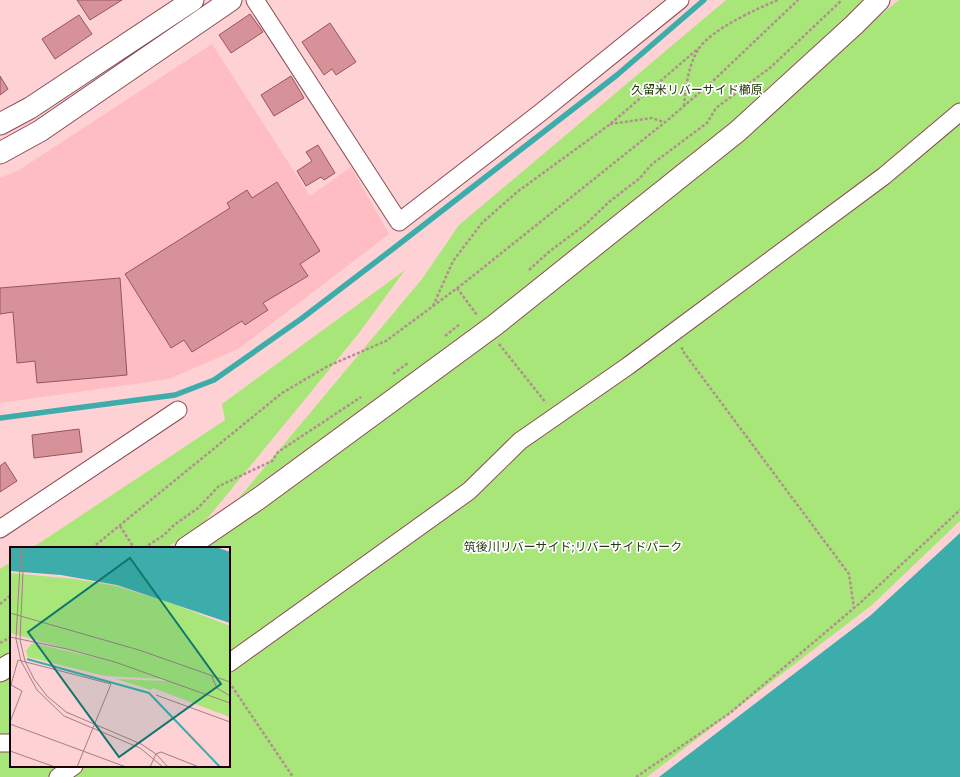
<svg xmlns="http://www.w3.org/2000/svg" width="960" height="777" font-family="Ubuntu,'Noto Sans JP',sans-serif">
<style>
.built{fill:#febdc3}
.green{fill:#a9e679}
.water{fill:#3cadaa}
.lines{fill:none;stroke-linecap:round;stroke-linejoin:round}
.stream{stroke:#3cadaa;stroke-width:5.5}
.building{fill:#d79299;stroke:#95555d}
.minor-casing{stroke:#8b4c54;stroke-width:19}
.tertiary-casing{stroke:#8b4c54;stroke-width:23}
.path{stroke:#b38e91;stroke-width:2.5;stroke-dasharray:3 2;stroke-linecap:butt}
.minor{stroke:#fff;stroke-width:17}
.tertiary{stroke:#fff;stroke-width:21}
.labels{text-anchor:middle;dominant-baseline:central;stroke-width:3.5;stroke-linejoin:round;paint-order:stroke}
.park-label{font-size:12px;fill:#233b0b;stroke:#fff}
.inset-river{fill:none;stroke:#3cadaa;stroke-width:2}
.inset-road{fill:none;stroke:#a27f82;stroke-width:1}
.view{fill:#0f766e;fill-opacity:0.15;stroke:#0f766e;stroke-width:2}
.inset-edge{fill:none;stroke:#190407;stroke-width:2}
</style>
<rect width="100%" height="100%" fill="#fed1d4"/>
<path class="built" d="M 212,44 L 310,196 L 351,167 L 389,234 L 240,348 L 169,379 L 0,403 L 0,178 L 19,170 Z"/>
<path class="green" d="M 726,0 L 866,0 L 729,126 L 494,315 L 239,498 L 422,279 L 459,225 Z
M 899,0 L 960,0 L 960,521 L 872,605 L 647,777 L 0,777 L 0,667 L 11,659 L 11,766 L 229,766 L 229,548 L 171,548 L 515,309 Z
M 405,270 L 359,333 L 202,525 L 166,548 L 32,548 L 225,420 L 222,404 Z
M 11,562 L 11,651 L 0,659 L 0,569 Z"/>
<path class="water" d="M 960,533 L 960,777 L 659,777 L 871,615 Z"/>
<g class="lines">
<path class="stream" d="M 0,418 L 175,395 L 214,380 L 301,319 L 394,248 L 617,75 L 704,0"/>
</g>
<path class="building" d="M 77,0 L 122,0 L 90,20 Z
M 250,14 L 263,32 L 231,53 L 219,35 Z
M 79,15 L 92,34 L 55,59 L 42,39 Z
M 330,23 L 356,62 L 336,75 L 332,69 L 324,75 L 302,42 Z
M 0,76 L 8,89 L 0,95 Z
M 291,76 L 304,98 L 274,116 L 261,95 Z
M 318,145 L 335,173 L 324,180 L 321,177 L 306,186 L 297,171 L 312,161 L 306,152 Z
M 277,182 L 320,251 L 300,264 L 308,276 L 263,303 L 268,310 L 245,325 L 242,321 L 192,352 L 184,340 L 171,348 L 125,274 L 230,208 L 227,203 L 247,190 L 252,198 Z
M 120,278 L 127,375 L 37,383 L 35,361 L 17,363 L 13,312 L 0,314 L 0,288 Z
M 79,429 L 82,452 L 34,458 L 32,435 Z
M 5,462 L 17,481 L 0,492 L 0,466 Z"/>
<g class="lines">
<g class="minor-casing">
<path id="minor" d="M 255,0 L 399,222 L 540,113 L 680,0
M 0,529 L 178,410
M 229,663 L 469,491 L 520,441 L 628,366 L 884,176 L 960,112
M 0,743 L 11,743
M 58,777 L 74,766"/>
</g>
<g class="tertiary-casing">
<path id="tertiary" d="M 0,124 L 30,108 L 193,0
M 0,153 L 40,131 L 231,0
M 186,548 L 258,499 L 495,325 L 738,131 L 854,25 L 879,0
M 0,671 L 11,664"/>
</g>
<path class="path" d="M 684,106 C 686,86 688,64 700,47 C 713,29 758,8 778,0
M 610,124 L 652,118 L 664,122
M 529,270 L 550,251 L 586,224 L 609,202 L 640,178 L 652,164 L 707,123 L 716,108 L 771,67 L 842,0
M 457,288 L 477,315
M 433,306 L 453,261 L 482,223 L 517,192 L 609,125 L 700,47
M 445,336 L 460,324
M 499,344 L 546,403
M 682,347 L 682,350 L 849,574 L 854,608
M 393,374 L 408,363
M 120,526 L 134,548
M 92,548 L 282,393 L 328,366 L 386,341 L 464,283 L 669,119 L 715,79 L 798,0
M 144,548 L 164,535 L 174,525 L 198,508 L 219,486 L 272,461 L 278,452 L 361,397
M 0,604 L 11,595
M 0,643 L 11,637
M 229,682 L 293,777
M 636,777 L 730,713 L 860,603 L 960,510"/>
<use href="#minor" class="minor"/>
<use href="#tertiary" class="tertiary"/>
</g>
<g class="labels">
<g class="park-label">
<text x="697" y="89">久留米リバーサイド櫛原</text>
<text x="573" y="546">筑後川リバーサイド;リバーサイドパーク</text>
</g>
</g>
<g transform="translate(10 547)">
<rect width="220" height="220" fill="#fed1d4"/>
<path d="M 0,26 L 65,32 L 106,39 L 161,56 L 220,79 L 220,170 L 143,141 L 141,143 L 106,132 L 158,134 L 152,132 L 95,129 L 18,110 L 16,104 L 22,96 L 101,114 L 0,86 Z" fill="#a9e679"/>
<path d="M 0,0 L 206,0 L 220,5 L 220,76 L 107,38 L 51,28 L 0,24 Z" fill="#3cadaa"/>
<path class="inset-river" d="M 17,112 L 139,146 L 210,220"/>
<path class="inset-road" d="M 11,0 L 6,92 L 11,114 L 27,143 L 54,169 L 130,201 L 153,220M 14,0 L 10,93 L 15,114 L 24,132 L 37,149 L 56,165 L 131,197 L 146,207 L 158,220M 0,66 L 129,103 L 220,135M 0,90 L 57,102 L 105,115 L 220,156M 201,128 L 207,141 L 220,149M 146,148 L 220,175M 0,175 L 12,144 L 1,138 L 8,113 L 101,137 L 67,220M 0,177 L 116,220M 0,204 L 45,220M 140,220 L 146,207 L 151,205 L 189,220"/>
<path class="view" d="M 120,11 L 211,137 L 109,210 L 18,85 Z"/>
<rect width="220" height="220" class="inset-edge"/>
</g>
</svg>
